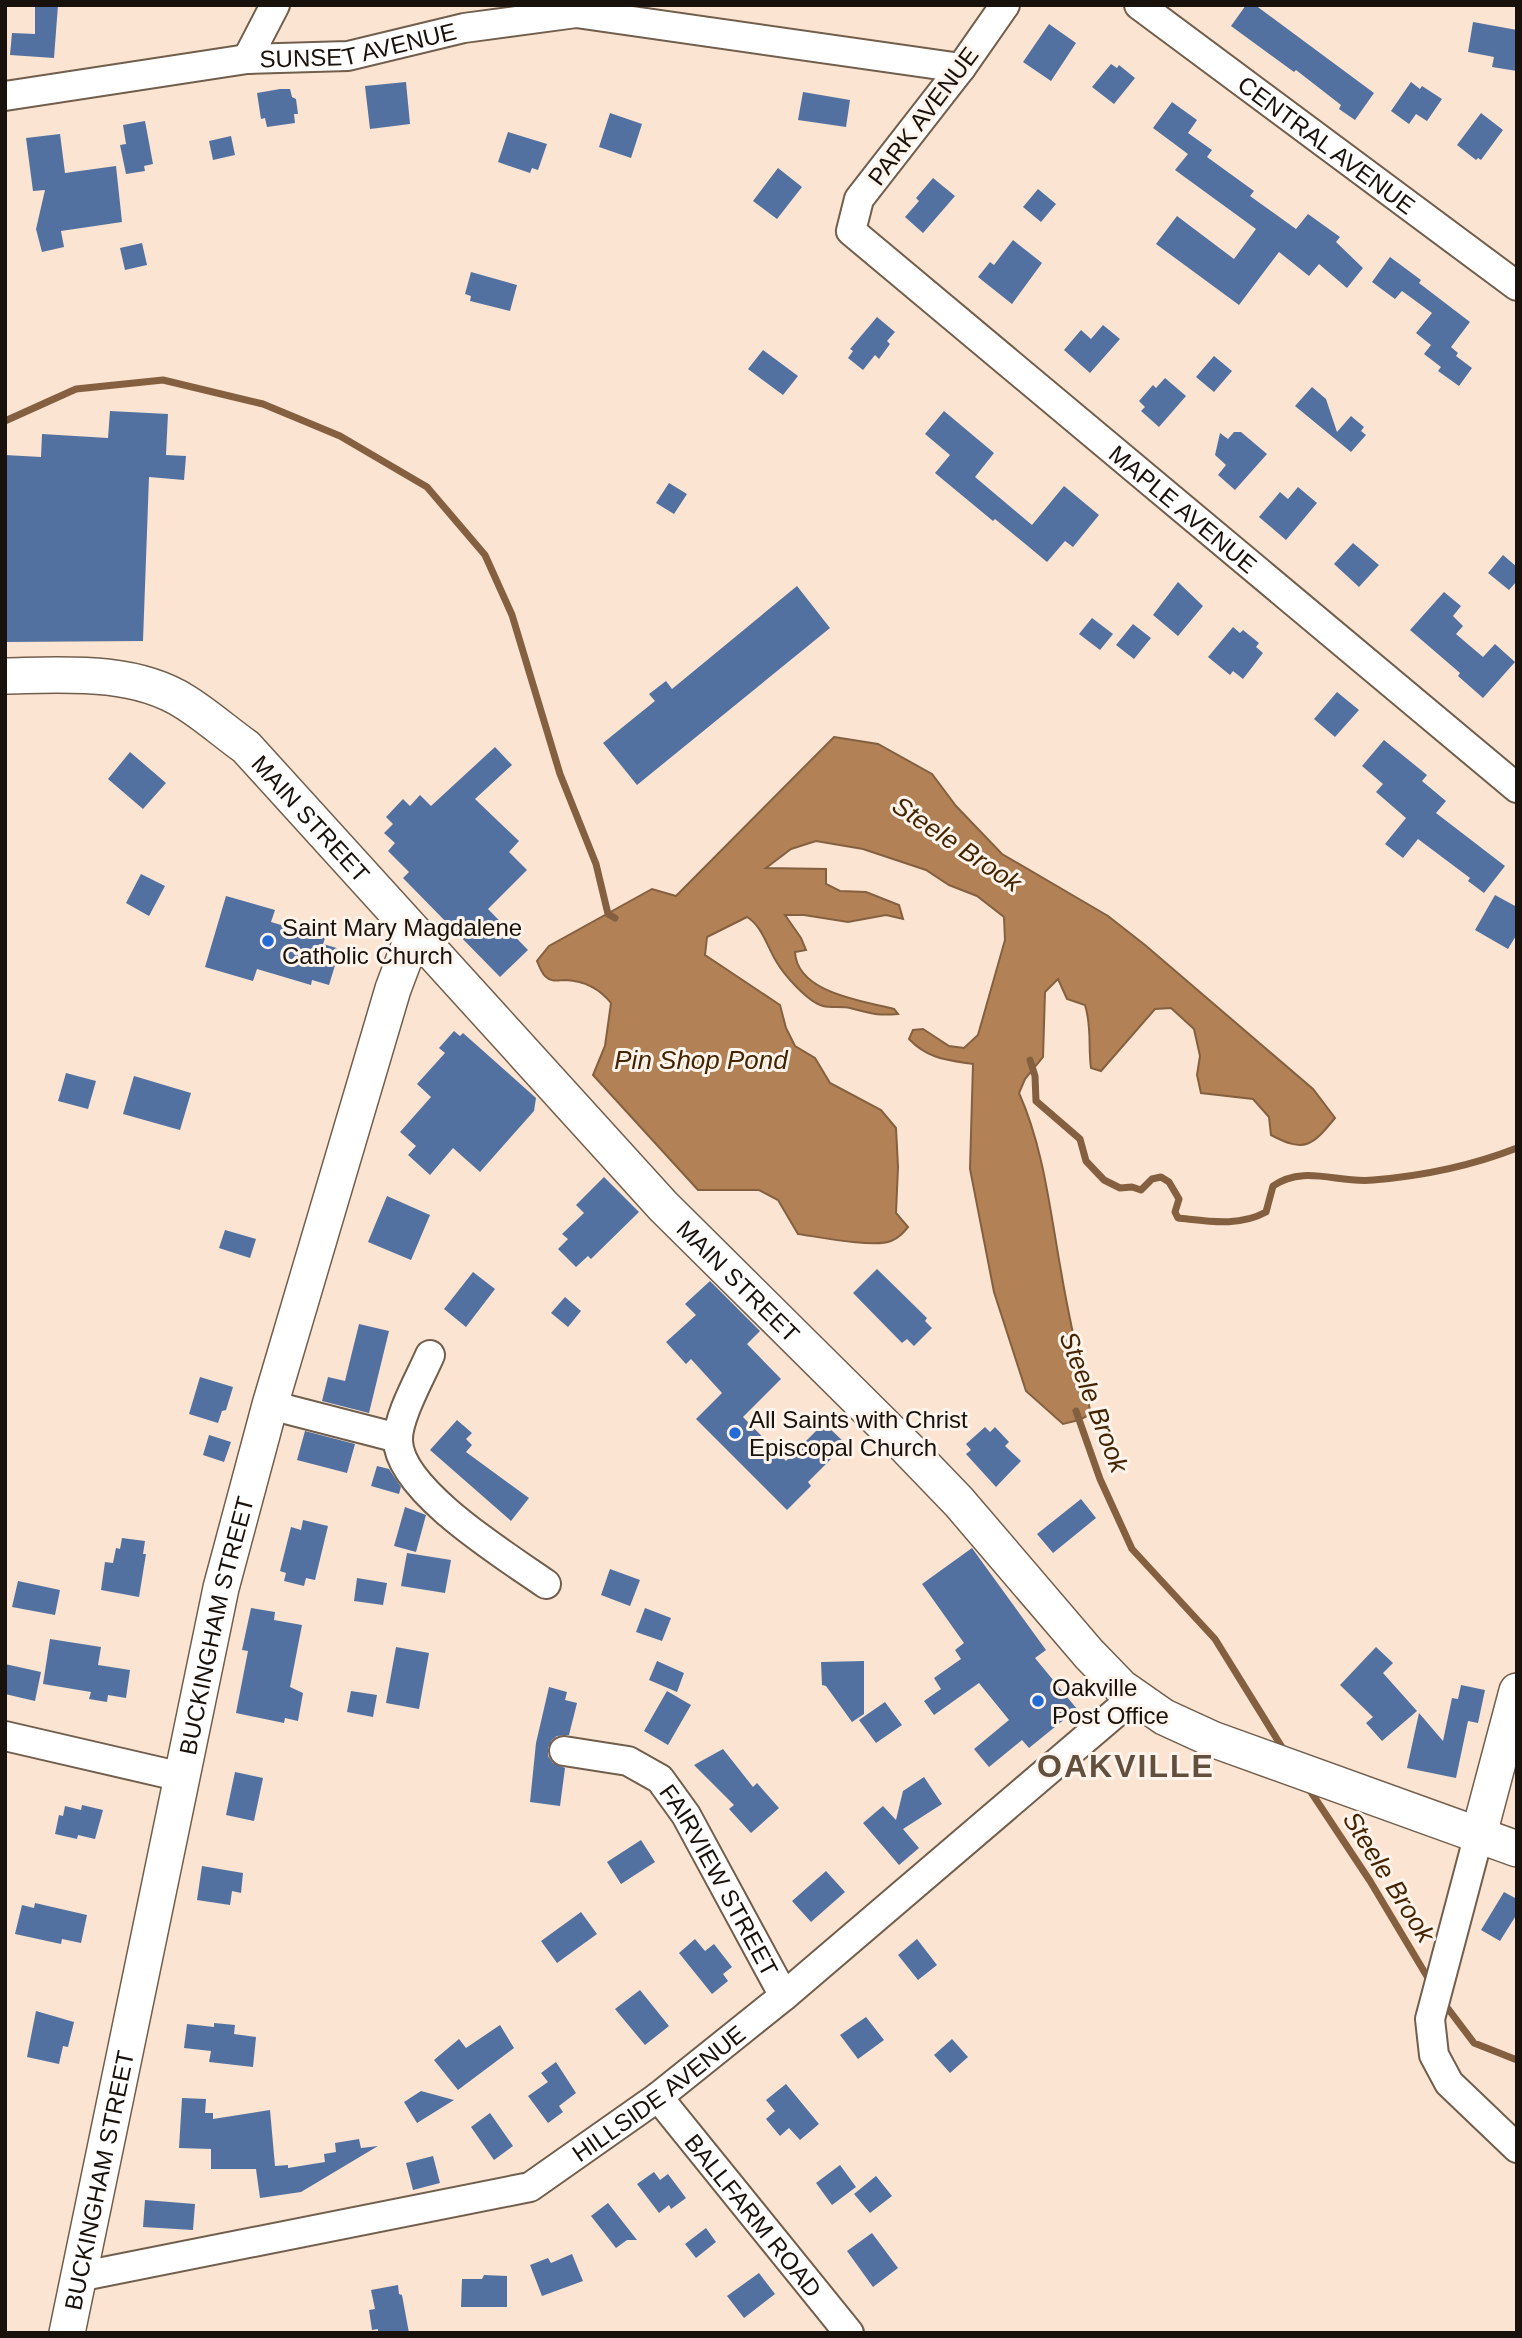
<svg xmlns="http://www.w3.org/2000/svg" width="1522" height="2338" font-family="Helvetica,sans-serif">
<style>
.water{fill:#b28256;stroke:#846040;stroke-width:2}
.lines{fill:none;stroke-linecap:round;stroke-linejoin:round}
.stream{stroke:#846040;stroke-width:7}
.building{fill:#5271a1}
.minor-casing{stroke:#715e4d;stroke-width:32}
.major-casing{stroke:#715e4d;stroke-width:38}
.minor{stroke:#fff;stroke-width:28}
.major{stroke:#fff;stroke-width:35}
.poi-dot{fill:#226bd7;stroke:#fef4ec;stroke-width:2.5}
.labels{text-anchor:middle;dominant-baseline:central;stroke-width:6;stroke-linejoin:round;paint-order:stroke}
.street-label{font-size:24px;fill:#19110b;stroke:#fef4ec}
.poi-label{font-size:24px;fill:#19110b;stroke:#fef4ec;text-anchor:start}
.water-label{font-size:26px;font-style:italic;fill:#442400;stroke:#fef4ec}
.district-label{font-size:32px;font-weight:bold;letter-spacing:2px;fill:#624f3e;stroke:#fef4ec}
</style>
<rect width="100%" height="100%" fill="#fbe4d1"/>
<path class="water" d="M 834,737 L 878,744 L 932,774 L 956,806 L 1002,854 L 1108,916 L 1145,945 L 1313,1089 L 1335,1118 C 1312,1146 1305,1153 1271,1135 L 1269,1117 L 1253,1099 L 1201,1093 L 1197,1075 L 1200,1056 L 1194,1029 L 1171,1008 L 1155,1009 L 1101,1071 L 1091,1068 C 1088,1046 1092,1027 1085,1005 L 1067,999 L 1058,979 L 1045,992 L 1043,1057 L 1025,1079 L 1019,1093 C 1044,1149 1050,1211 1061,1271 C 1069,1319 1080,1367 1091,1414 L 1079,1420 L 1063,1424 L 1026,1391 L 994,1292 L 970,1169 L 973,1064 C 947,1060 928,1059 909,1039 L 913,1030 L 923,1029 L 949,1046 L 964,1048 L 978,1035 L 1005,940 L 1004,917 L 977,896 L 949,885 L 926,870 L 863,849 L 816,841 L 791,849 L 766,868 L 826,869 L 826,884 L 840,891 L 866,892 L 899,905 L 903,919 L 886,915 L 848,922 L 804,915 L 785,915 L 801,938 L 806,950 L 795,952 C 797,993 863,1001 894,1009 L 898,1014 C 875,1016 871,1013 850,1008 C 842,1006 831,1008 823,1006 C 808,1002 784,975 776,961 C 767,946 762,926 747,917 L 707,937 L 705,955 L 780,1005 L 786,1028 L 795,1046 L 815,1058 L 830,1083 L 881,1110 L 896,1128 L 898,1167 L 896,1213 L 908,1227 C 903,1233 899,1238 891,1241 C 874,1248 819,1237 798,1234 L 778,1200 L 759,1190 L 698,1190 L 593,1075 L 605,1046 L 611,1003 C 599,988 585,981 566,980 C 558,980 552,983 545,976 C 541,972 539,965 537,961 L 549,946 L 652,889 L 676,896 Z"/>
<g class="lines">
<path class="stream" d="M 5,421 L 76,389 L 163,380 L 263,404 L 340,436 L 427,487 L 485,555 L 512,615 L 560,774 L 596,864 L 608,914 L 615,918
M 1030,1060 L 1035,1076 L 1036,1101 L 1080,1139 L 1086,1161 L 1104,1180 L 1120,1188 L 1132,1187 L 1141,1190 L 1152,1179 L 1161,1177 L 1169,1182 L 1179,1199 L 1175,1212 L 1178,1218 C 1208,1221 1239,1227 1266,1212 L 1273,1186 C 1304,1164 1339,1184 1373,1180 C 1423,1176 1471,1166 1517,1148
M 1076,1411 L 1100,1479 L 1132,1549 L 1215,1639 L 1285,1752
M 1307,1786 L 1370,1881 L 1431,1983
M 1443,2002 L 1474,2043 L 1517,2060"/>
</g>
<path class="building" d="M 35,5 L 58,5 L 54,58 L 10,55 L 12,33 L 35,34 Z
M 1246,5 L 1255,5 L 1374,93 L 1355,120 L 1339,109 L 1341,105 L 1296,70 L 1294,72 L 1231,26 Z
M 1473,22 L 1517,30 L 1517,71 L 1492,67 L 1494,57 L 1468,52 Z
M 1049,24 L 1076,43 L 1051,81 L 1023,62 Z
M 1111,64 L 1117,68 L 1119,65 L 1135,78 L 1114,104 L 1092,87 Z
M 406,82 L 410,124 L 370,129 L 365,86 Z
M 1411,82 L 1420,89 L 1422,86 L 1442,99 L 1427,121 L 1416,114 L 1409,124 L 1391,111 Z
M 280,89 L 290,89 L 292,97 L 296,99 L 298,114 L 294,114 L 295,123 L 267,127 L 265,118 L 261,119 L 257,93 Z
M 803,92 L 850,100 L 846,127 L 798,120 Z
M 1172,102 L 1197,120 L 1188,133 L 1212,150 L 1207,157 L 1254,191 L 1250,196 L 1296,229 L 1308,214 L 1340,237 L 1336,242 L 1363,268 L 1347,288 L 1319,264 L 1309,276 L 1279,252 L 1239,305 L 1156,244 L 1177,216 L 1234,259 L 1256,229 L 1175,170 L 1188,154 L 1153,128 Z
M 610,113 L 642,124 L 631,158 L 599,147 Z
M 1481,113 L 1503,130 L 1481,160 L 1478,158 L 1476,160 L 1457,145 Z
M 145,121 L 153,164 L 144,166 L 145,171 L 126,174 L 120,145 L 126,144 L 123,125 Z
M 508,132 L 547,144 L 538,170 L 532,168 L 530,173 L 498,162 Z
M 60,134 L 65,173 L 116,166 L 122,222 L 61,231 L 64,247 L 42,252 L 36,229 L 45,190 L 33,191 L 26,138 Z
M 231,136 L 235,155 L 213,160 L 209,141 Z
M 778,168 L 802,187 L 777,219 L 753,201 Z
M 933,178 L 955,196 L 923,233 L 905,217 L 919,201 L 916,198 Z
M 1038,189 L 1056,204 L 1041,222 L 1023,207 Z
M 1013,240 L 1042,263 L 1012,304 L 978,277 L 990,262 L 994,265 Z
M 142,243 L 147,265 L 125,270 L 120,248 Z
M 1390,257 L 1421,280 L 1419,283 L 1470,322 L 1451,347 L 1458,353 L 1456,356 L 1472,368 L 1459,386 L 1438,371 L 1441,367 L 1424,354 L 1431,345 L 1416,333 L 1432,313 L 1402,291 L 1395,299 L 1372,282 Z
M 471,272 L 517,285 L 510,311 L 470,301 L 471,296 L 465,294 Z
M 877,317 L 895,332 L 887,341 L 890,344 L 879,359 L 875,355 L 863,370 L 848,358 L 853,351 L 850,349 Z
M 1103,325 L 1120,339 L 1090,373 L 1064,350 L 1081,330 L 1091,339 Z
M 763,350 L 798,376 L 783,395 L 748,369 Z
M 1214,356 L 1232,371 L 1214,392 L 1196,377 Z
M 1165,378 L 1186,396 L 1159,427 L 1141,411 L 1145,407 L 1139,401 L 1153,385 L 1156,388 Z
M 1312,387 L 1326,399 L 1337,432 L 1351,416 L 1364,427 L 1361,431 L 1366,435 L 1351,452 L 1295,406 Z
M 110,411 L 168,414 L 166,455 L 186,456 L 184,480 L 149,477 L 143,641 L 5,642 L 5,455 L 41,457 L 42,434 L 108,438 Z
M 944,411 L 994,453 L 975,477 L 1032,525 L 1064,486 L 1099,515 L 1073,547 L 1065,541 L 1047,562 L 995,519 L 993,521 L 935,473 L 950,455 L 925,434 Z
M 1234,432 L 1241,432 L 1267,454 L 1235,490 L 1218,475 L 1226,465 L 1215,455 L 1220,433 L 1228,439 Z
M 669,483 L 687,494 L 674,514 L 656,503 Z
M 1298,487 L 1317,503 L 1286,540 L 1259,517 L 1280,492 L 1288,499 Z
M 1353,543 L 1379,565 L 1359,587 L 1334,564 Z
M 1503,555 L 1517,567 L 1517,581 L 1509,590 L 1488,573 Z
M 1178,582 L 1203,606 L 1178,636 L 1153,615 Z
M 797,586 L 830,628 L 637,785 L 603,743 L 655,701 L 649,694 L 666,681 L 672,689 Z
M 1444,592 L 1461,606 L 1453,616 L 1463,626 L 1456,634 L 1483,657 L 1495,644 L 1515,662 L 1483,698 L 1458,676 L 1460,673 L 1410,630 Z
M 1092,618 L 1113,634 L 1100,650 L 1079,634 Z
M 1133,624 L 1151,638 L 1134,659 L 1116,645 Z
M 1233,627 L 1240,633 L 1243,630 L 1259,643 L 1256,647 L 1263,653 L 1243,679 L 1233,671 L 1230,675 L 1208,657 Z
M 1337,692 L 1359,710 L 1335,737 L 1314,719 Z
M 1384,740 L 1427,775 L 1422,781 L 1446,801 L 1436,813 L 1505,866 L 1484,893 L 1468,881 L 1470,878 L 1418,839 L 1403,858 L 1385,844 L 1406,818 L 1376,792 L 1383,784 L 1362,766 Z
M 495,747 L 512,765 L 475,799 L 519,841 L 509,852 L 527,870 L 488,909 L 528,950 L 500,977 L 403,878 L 409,872 L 388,851 L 395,843 L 384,833 L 393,824 L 386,817 L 403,799 L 410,806 L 420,795 L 431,806 Z
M 130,752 L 166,783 L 143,809 L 108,779 Z
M 141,874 L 165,886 L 149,916 L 126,903 Z
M 1495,895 L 1517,907 L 1517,934 L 1508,949 L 1475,930 Z
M 226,896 L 275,910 L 271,922 L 325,938 L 323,944 L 340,949 L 329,985 L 312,980 L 311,985 L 257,969 L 253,981 L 205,967 Z
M 454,1031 L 460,1036 L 463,1033 L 536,1098 L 534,1111 L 480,1172 L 453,1148 L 430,1175 L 408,1155 L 416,1146 L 400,1132 L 431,1097 L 417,1084 L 445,1053 L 439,1048 Z
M 66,1073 L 96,1081 L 88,1109 L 58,1101 Z
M 134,1076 L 191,1093 L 180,1130 L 123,1114 Z
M 604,1177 L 639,1212 L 591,1259 L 588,1256 L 576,1267 L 558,1249 L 568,1239 L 562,1234 L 584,1213 L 576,1205 Z
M 387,1196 L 430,1215 L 411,1260 L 368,1242 Z
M 225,1230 L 256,1239 L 250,1258 L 219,1248 Z
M 877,1269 L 927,1318 L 925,1321 L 932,1328 L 914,1346 L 907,1339 L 902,1343 L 853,1293 Z
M 473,1272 L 495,1289 L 466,1327 L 444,1309 Z
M 710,1281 L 760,1331 L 747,1344 L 781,1379 L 743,1417 L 786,1461 L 824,1423 L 846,1444 L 808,1482 L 811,1486 L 787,1510 L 696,1419 L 722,1393 L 691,1359 L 686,1364 L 666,1342 L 696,1315 L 685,1304 Z
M 565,1297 L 581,1311 L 568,1327 L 551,1313 Z
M 359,1324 L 389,1331 L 369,1413 L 322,1401 L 328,1377 L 345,1381 Z
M 200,1377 L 233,1387 L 226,1410 L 222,1411 L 218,1423 L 189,1414 Z
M 457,1420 L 472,1433 L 466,1439 L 472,1445 L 466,1452 L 529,1498 L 511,1521 L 430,1450 Z
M 985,1427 L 990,1432 L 995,1427 L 1009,1442 L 1005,1446 L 1021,1461 L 996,1487 L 966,1454 L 971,1450 L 966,1444 Z
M 305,1431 L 355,1444 L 347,1473 L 297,1460 Z
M 209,1435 L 231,1442 L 224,1462 L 203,1455 Z
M 377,1466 L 389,1469 L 401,1487 L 399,1494 L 371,1486 Z
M 1081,1499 L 1096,1518 L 1053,1553 L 1037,1534 Z
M 405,1507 L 426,1515 L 416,1552 L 394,1546 Z
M 303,1520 L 328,1526 L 315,1580 L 306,1578 L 304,1586 L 284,1581 L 286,1573 L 280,1571 L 291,1527 L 301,1530 Z
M 122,1538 L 145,1541 L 143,1554 L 146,1554 L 139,1597 L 101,1590 L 105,1562 L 113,1563 L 116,1548 L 120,1549 Z
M 972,1548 L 1046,1650 L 1035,1658 L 1077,1709 L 1029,1748 L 1022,1740 L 989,1767 L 974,1749 L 1009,1720 L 979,1683 L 934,1715 L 924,1701 L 941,1689 L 934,1678 L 961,1659 L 955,1650 L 964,1643 L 922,1584 Z
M 407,1553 L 451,1560 L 445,1593 L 401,1586 Z
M 610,1569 L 640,1580 L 630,1606 L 601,1595 Z
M 357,1578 L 387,1583 L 383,1605 L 354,1601 Z
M 18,1581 L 60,1590 L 55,1615 L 12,1607 Z
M 251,1608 L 275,1612 L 274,1620 L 302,1625 L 290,1687 L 303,1693 L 298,1721 L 285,1718 L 284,1723 L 236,1713 L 248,1651 L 242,1650 Z
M 645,1608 L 671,1618 L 662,1641 L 636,1632 Z
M 50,1639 L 101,1647 L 98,1665 L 130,1670 L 126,1698 L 108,1695 L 107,1702 L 89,1699 L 91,1692 L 43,1684 Z
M 396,1647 L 429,1653 L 419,1709 L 386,1703 Z
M 1376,1647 L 1393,1663 L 1383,1673 L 1417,1711 L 1382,1741 L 1366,1723 L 1373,1717 L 1340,1685 Z
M 657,1661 L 684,1673 L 677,1692 L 649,1680 Z
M 864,1661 L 864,1714 L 852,1722 L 826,1686 L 822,1685 L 821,1662 Z
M 5,1664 L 41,1672 L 35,1701 L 5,1694 Z
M 1461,1685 L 1485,1690 L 1478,1723 L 1468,1721 L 1456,1778 L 1407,1768 L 1419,1713 L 1443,1741 L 1452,1698 L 1458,1699 Z
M 549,1687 L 567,1692 L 565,1700 L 577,1703 L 569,1735 L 557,1736 L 552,1740 L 548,1748 L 548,1756 L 553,1763 L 565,1768 L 560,1806 L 530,1802 L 536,1743 Z
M 351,1691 L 377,1695 L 373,1717 L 347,1712 Z
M 667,1691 L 691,1705 L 668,1745 L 644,1731 Z
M 885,1702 L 902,1725 L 876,1743 L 859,1720 Z
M 723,1749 L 753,1787 L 757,1783 L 779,1808 L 751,1833 L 729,1809 L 734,1805 L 694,1765 Z
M 235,1772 L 263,1778 L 254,1821 L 226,1815 Z
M 924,1777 L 942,1804 L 903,1829 L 919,1848 L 899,1865 L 863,1823 L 883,1806 L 896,1820 L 903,1791 Z
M 82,1805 L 103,1810 L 95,1839 L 78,1835 L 77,1839 L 55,1834 L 59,1815 L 63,1816 L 65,1806 L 81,1810 Z
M 641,1840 L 655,1862 L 621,1884 L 607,1862 Z
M 202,1866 L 243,1873 L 241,1893 L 232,1891 L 230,1905 L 197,1900 Z
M 826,1871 L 845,1892 L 811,1922 L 792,1901 Z
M 1504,1892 L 1517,1899 L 1517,1914 L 1500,1941 L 1481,1930 Z
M 35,1903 L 87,1915 L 81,1943 L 62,1939 L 61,1944 L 15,1934 L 22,1905 L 34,1908 Z
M 581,1912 L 597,1934 L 557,1963 L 541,1941 Z
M 695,1939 L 705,1951 L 714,1944 L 732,1967 L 723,1974 L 728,1981 L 712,1994 L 679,1953 Z
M 917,1939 L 937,1965 L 918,1980 L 898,1955 Z
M 640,1990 L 669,2026 L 645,2045 L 615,2009 Z
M 36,2011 L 74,2022 L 68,2047 L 63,2046 L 59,2064 L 27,2057 Z
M 866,2017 L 884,2040 L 858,2059 L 840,2035 Z
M 214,2023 L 235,2025 L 234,2034 L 256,2037 L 253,2067 L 209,2062 L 211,2051 L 184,2048 L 187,2024 L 214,2027 Z
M 500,2025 L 514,2048 L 458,2090 L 434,2060 L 459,2039 L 466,2048 Z
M 952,2039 L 968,2057 L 950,2073 L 934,2055 Z
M 556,2062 L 576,2093 L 559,2106 L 563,2112 L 548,2123 L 528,2096 L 548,2082 L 541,2073 Z
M 786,2084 L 819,2124 L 800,2140 L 789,2128 L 780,2136 L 766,2119 L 775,2111 L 766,2100 Z
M 421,2091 L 454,2100 L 417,2123 L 404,2102 Z
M 182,2098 L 206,2099 L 205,2113 L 213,2113 L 213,2119 L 270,2110 L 275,2166 L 288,2165 L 288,2168 L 325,2162 L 324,2154 L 336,2152 L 335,2143 L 359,2139 L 361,2148 L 378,2146 L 301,2192 L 260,2198 L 256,2169 L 211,2169 L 211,2149 L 179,2148 Z
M 490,2113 L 513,2146 L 494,2160 L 471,2127 Z
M 433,2156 L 440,2183 L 413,2190 L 406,2163 Z
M 840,2165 L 856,2187 L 832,2205 L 816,2183 Z
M 654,2172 L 660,2180 L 668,2174 L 686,2198 L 671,2209 L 669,2205 L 659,2213 L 637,2184 Z
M 876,2176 L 892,2196 L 870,2213 L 854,2194 Z
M 145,2200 L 195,2204 L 193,2230 L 143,2227 Z
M 608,2203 L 637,2240 L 627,2240 L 616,2248 L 591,2216 Z
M 706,2228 L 716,2242 L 696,2258 L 685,2244 Z
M 872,2233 L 898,2268 L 873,2287 L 847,2251 Z
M 572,2254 L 583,2281 L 542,2296 L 530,2265 L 548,2258 L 551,2263 Z
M 759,2273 L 775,2294 L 744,2318 L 727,2296 Z
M 484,2275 L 507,2276 L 507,2307 L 461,2307 L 462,2279 L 482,2279 Z
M 398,2285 L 399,2294 L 402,2295 L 409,2333 L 378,2333 L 378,2329 L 372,2330 L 369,2310 L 375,2309 L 371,2290 Z"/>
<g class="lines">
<g class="minor-casing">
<g id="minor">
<path id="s1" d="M 1005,5 L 961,68 L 859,199 L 851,231 L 1517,788"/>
<path id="s2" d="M 1139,5 L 1517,286"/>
<path d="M 247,59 L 275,5"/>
<path id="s3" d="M 5,96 L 247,59 L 348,56 L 464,28 L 576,13 L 961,68"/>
<path d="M 430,1355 C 421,1376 397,1418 398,1441 C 400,1491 506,1556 546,1584"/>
<path d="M 270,1405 L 398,1438"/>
<path d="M 5,1736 L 182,1777"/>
<path id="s4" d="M 564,1751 L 628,1761 L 660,1779 L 686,1815 L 784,1996"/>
<path d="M 1479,1834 L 1430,2019 L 1434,2055 L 1449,2083 L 1517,2148"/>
<path id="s5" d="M 658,2097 L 849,2333"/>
<path id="s6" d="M 78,2277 L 530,2187 L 658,2097 L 784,1996 L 1134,1697"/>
</g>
</g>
<g class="major-casing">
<g id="major">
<path id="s7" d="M 5,676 C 64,675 133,669 185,702 C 206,715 225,732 246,747 L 663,1206 L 907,1448 L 959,1502 L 1089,1654 L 1121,1687 L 1164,1717 L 1212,1739 L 1517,1849"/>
<path d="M 1479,1834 L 1517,1691"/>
<path id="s8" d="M 67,2333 L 221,1588 L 270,1405 L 393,989 L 414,933"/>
</g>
</g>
<use href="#minor" class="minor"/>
<use href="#major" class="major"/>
</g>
<g class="poi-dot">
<circle cx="268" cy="941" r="7"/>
<circle cx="735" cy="1433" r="7"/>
<circle cx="1038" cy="1701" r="7"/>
</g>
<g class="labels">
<g class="street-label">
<text stroke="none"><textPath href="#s3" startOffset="357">SUNSET AVENUE</textPath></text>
<text transform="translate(923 116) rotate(-53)">PARK AVENUE</text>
<text stroke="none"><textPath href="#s2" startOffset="234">CENTRAL AVENUE</textPath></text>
<text stroke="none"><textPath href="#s1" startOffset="709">MAPLE AVENUE</textPath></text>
<text stroke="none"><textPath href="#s7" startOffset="357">MAIN STREET</textPath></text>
<text stroke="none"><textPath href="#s7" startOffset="987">MAIN STREET</textPath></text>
<text stroke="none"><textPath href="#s8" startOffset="723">BUCKINGHAM STREET</textPath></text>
<text stroke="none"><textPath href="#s4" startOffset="219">FAIRVIEW STREET</textPath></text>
<text stroke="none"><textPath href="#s6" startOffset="620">HILLSIDE AVENUE</textPath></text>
<text stroke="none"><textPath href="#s8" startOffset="156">BUCKINGHAM STREET</textPath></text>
<text stroke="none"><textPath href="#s5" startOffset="152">BALLFARM ROAD</textPath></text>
</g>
<g class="poi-label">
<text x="282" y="927">Saint Mary Magdalene<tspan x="282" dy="28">Catholic Church</tspan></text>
<text x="749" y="1419">All Saints with Christ<tspan x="749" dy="28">Episcopal Church</tspan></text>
<text x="1052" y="1687">Oakville<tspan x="1052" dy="28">Post Office</tspan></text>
</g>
<g class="water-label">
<text transform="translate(957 844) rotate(34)">Steele Brook</text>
<text x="701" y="1060">Pin Shop Pond</text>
<text transform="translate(1094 1402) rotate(69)">Steele Brook</text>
<text transform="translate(1389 1877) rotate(58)">Steele Brook</text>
</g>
<g class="district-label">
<text x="1126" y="1766">OAKVILLE</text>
</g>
</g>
<rect width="1522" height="2338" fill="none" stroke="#19110b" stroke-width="14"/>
</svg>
